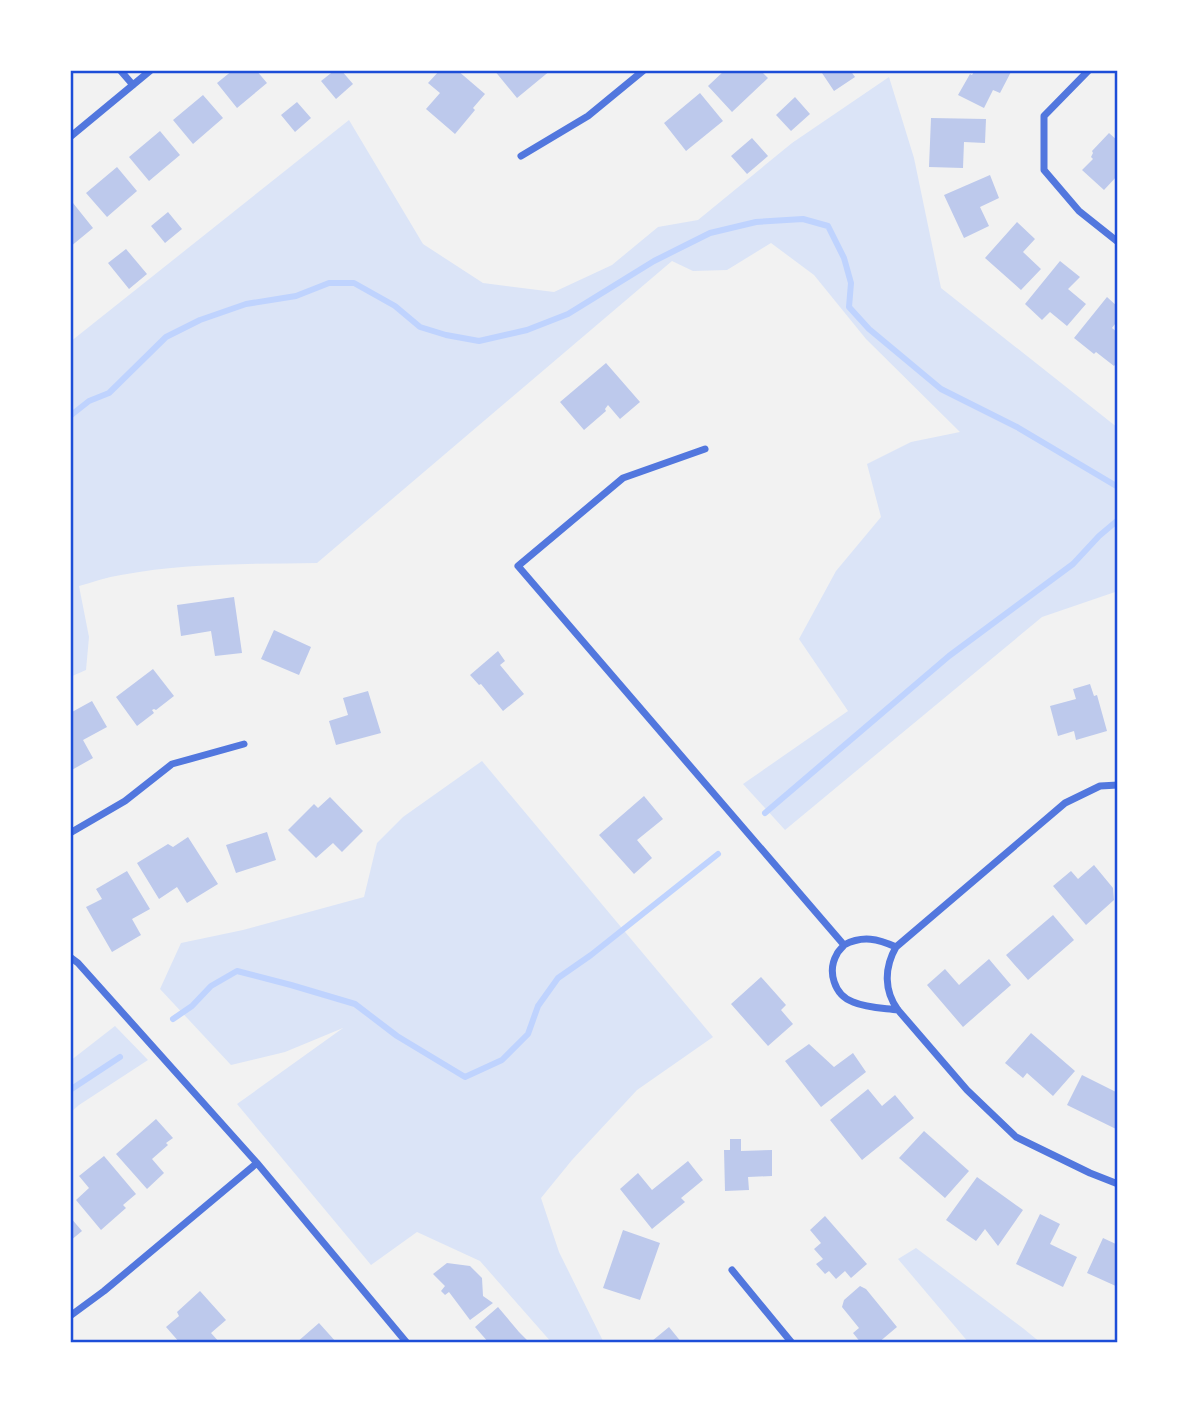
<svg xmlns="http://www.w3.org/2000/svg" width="1188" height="1413" font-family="'PT Sans',sans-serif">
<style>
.green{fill:#dbe4f7}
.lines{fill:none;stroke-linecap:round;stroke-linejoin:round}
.stream{stroke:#bfd3fe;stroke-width:6}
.building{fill:#bdc9ec}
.minor{stroke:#5277de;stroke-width:7}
.neatline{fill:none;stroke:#1d4ed8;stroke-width:2.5}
</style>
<rect width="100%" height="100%" fill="#f2f2f2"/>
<path class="green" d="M 889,77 L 914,158 L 941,288 L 1118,428 L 1118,591 L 1042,617 L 785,830 L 743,784 L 848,711 L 799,639 L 836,571 L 881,517 L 867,464 L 911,442 L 960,432 L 866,339 L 814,275 L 771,243 L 727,270 L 693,271 L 672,261 L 317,563 C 252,564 185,563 121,575 C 107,577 93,582 79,586 L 89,637 L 86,670 L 70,677 L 70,342 L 349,120 L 423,244 L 483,283 L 554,292 L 612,265 L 658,227 L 698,220 L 792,143 Z
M 482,761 L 713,1037 L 637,1090 L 572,1160 L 541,1198 L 559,1252 L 604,1343 L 552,1343 L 480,1261 L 417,1232 L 371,1265 L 237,1104 L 343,1028 L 285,1052 L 231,1065 L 160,989 L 181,943 L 243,930 L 364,897 L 377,843 L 403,817 Z
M 115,1026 L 148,1060 L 79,1105 L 70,1113 L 70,1061 Z
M 916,1248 L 1024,1329 L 1041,1343 L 969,1343 L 898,1259 Z"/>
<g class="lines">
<path class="stream" d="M 70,416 L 89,401 L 109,393 L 166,337 L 200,320 L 246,304 L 296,296 L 329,283 L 354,283 L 395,306 L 420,327 L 446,335 L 479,341 L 527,330 L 568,314 L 654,261 L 710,233 L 756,222 L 803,219 L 828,226 L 844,258 L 851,283 L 849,307 L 869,329 L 941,389 L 1017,427 L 1118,487
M 765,813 L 949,656 L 1073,564 L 1099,536 L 1118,520
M 173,1019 L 192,1006 L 211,986 L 237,971 L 291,985 L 355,1004 L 397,1036 L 465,1077 L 502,1060 L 528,1034 L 538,1006 L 558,978 L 591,955 L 718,854
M 70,1090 L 120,1057"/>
</g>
<path class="building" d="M 233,70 L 256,70 L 267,83 L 237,108 L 217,83 Z
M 335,70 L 341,70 L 353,84 L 336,99 L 321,81 Z
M 440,70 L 457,70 L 485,94 L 473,108 L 475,110 L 455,134 L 426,109 L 440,93 L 428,83 Z
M 494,70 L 551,70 L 517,98 Z
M 725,70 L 760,70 L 768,78 L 732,112 L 708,86 Z
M 826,70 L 850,70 L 855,77 L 834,91 L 822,73 Z
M 975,70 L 1012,70 L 1000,93 L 993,90 L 984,108 L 958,95 L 970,74 L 972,75 Z
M 700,93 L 723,121 L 686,151 L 664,123 Z
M 203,95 L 223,118 L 193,144 L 173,120 Z
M 795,97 L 810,114 L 791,131 L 776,115 Z
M 297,102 L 311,118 L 295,132 L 281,115 Z
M 931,118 L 986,119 L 985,143 L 964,142 L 963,168 L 929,167 Z
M 160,131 L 180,155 L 149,181 L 129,157 Z
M 1109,133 L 1118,141 L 1118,175 L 1104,190 L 1082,170 L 1093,159 L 1091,157 L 1093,153 L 1092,151 Z
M 752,138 L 768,156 L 747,174 L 731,156 Z
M 117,167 L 137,191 L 107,217 L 86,193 Z
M 990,175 L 999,198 L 980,207 L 989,226 L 964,238 L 944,195 Z
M 73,203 L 93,228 L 70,247 L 70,205 Z
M 168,212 L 182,229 L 165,243 L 151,226 Z
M 1017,222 L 1035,239 L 1023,252 L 1041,269 L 1021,290 L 985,258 Z
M 126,249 L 147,274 L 129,289 L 108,263 Z
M 1060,261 L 1080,277 L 1068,289 L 1086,304 L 1067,326 L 1050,312 L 1042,320 L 1025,304 Z
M 1107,297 L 1118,307 L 1118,320 L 1112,328 L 1118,333 L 1118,361 L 1114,366 L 1096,352 L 1094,354 L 1074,338 Z
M 606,363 L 640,402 L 620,419 L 608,405 L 605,409 L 606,411 L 584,430 L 560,402 Z
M 234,597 L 242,653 L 215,656 L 211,631 L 181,636 L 177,605 Z
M 274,630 L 311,647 L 299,675 L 261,659 Z
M 498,651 L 505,661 L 500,665 L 524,694 L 503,711 L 481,684 L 479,685 L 470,675 Z
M 153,669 L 174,696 L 156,710 L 154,709 L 152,710 L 154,713 L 137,726 L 116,697 Z
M 1090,684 L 1094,696 L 1097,695 L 1107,731 L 1076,740 L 1074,731 L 1058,736 L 1050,706 L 1076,699 L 1073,689 Z
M 368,691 L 381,733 L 336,745 L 329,721 L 348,715 L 343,698 Z
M 92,701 L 107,727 L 83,740 L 93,758 L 70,771 L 70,714 L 71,715 L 73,713 L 72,712 Z
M 644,796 L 663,819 L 637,840 L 652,858 L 634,874 L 599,835 Z
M 330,797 L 363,831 L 342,852 L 333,843 L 316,858 L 288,830 L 314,804 L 318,808 Z
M 267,832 L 276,860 L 236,873 L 226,845 Z
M 188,837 L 218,884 L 187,903 L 177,887 L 159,899 L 137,863 L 168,844 L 173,847 Z
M 1094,865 L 1113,888 L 1114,900 L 1086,925 L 1053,886 L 1071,871 L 1078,879 Z
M 127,871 L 150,909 L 132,919 L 141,935 L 112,952 L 86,907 L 102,899 L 96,889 Z
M 1053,915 L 1074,940 L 1028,980 L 1006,955 Z
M 989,959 L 1011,985 L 963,1027 L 927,985 L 945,969 L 959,985 Z
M 761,977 L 786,1005 L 781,1010 L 793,1024 L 768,1046 L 731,1004 Z
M 1031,1033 L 1075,1071 L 1053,1096 L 1027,1073 L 1023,1078 L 1005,1063 Z
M 809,1044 L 834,1067 L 853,1053 L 866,1072 L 821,1107 L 785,1061 Z
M 1082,1075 L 1118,1093 L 1118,1126 L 1116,1129 L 1067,1105 Z
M 868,1089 L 882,1106 L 895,1095 L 914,1118 L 862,1160 L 830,1120 Z
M 156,1119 L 173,1138 L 166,1143 L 168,1145 L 152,1159 L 164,1173 L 147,1189 L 116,1154 Z
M 924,1131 L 969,1171 L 945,1198 L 899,1158 Z
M 730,1139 L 741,1139 L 741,1151 L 772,1150 L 772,1176 L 748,1177 L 749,1190 L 725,1191 L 724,1150 L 730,1150 Z
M 104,1156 L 136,1194 L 123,1205 L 126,1208 L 101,1230 L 76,1200 L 89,1188 L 79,1176 Z
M 688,1161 L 703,1180 L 681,1198 L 685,1202 L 652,1229 L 620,1189 L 638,1173 L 652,1190 Z
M 977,1177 L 1023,1210 L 998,1246 L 985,1229 L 976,1241 L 946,1220 Z
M 1040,1214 L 1060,1224 L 1050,1244 L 1077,1257 L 1063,1287 L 1016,1264 Z
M 825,1216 L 867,1264 L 851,1278 L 845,1271 L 836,1279 L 829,1271 L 825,1274 L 816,1264 L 823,1259 L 814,1249 L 821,1243 L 810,1230 Z
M 70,1217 L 82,1231 L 70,1241 Z
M 623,1230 L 660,1243 L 640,1300 L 603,1288 Z
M 1103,1238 L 1118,1245 L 1118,1287 L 1087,1273 Z
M 447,1263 L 470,1266 L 482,1278 L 483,1296 L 493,1303 L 470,1320 L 449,1292 L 445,1295 L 441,1291 L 445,1286 L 433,1274 Z
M 860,1286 L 866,1289 L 897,1327 L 878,1343 L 861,1343 L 853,1333 L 859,1328 L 842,1307 L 844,1300 Z
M 200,1291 L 226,1320 L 211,1333 L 220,1343 L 180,1343 L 166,1327 L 179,1316 L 177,1312 Z
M 498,1307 L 519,1332 L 530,1343 L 489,1343 L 475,1327 Z
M 319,1323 L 337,1343 L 296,1343 Z
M 669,1327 L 682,1343 L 654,1343 L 652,1341 Z"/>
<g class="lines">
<path class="minor" d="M 120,70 L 133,85
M 1089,70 L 1044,116 L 1044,170 L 1079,211 L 1118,242
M 70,137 L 151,70
M 521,156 L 588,116 L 644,70
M 705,449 L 623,478 L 518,566 L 844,945 C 842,948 838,951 837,954 C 827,971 834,995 853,1002 C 867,1008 883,1008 898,1010
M 1118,785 L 1100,786 L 1065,803 L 896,947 C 884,968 884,991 898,1010 L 967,1090 L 1016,1137 L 1090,1173 L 1118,1184
M 70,833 L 125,801 L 172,764 L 244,744
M 844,945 C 863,935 878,939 896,947
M 70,957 L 78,963 L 257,1163 L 407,1343
M 732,1270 L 792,1343
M 70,1316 L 104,1291 L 257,1163"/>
</g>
<rect width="1188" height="1413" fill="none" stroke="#ffffff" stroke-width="144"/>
<rect x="72" y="72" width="1044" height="1269" class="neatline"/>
</svg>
